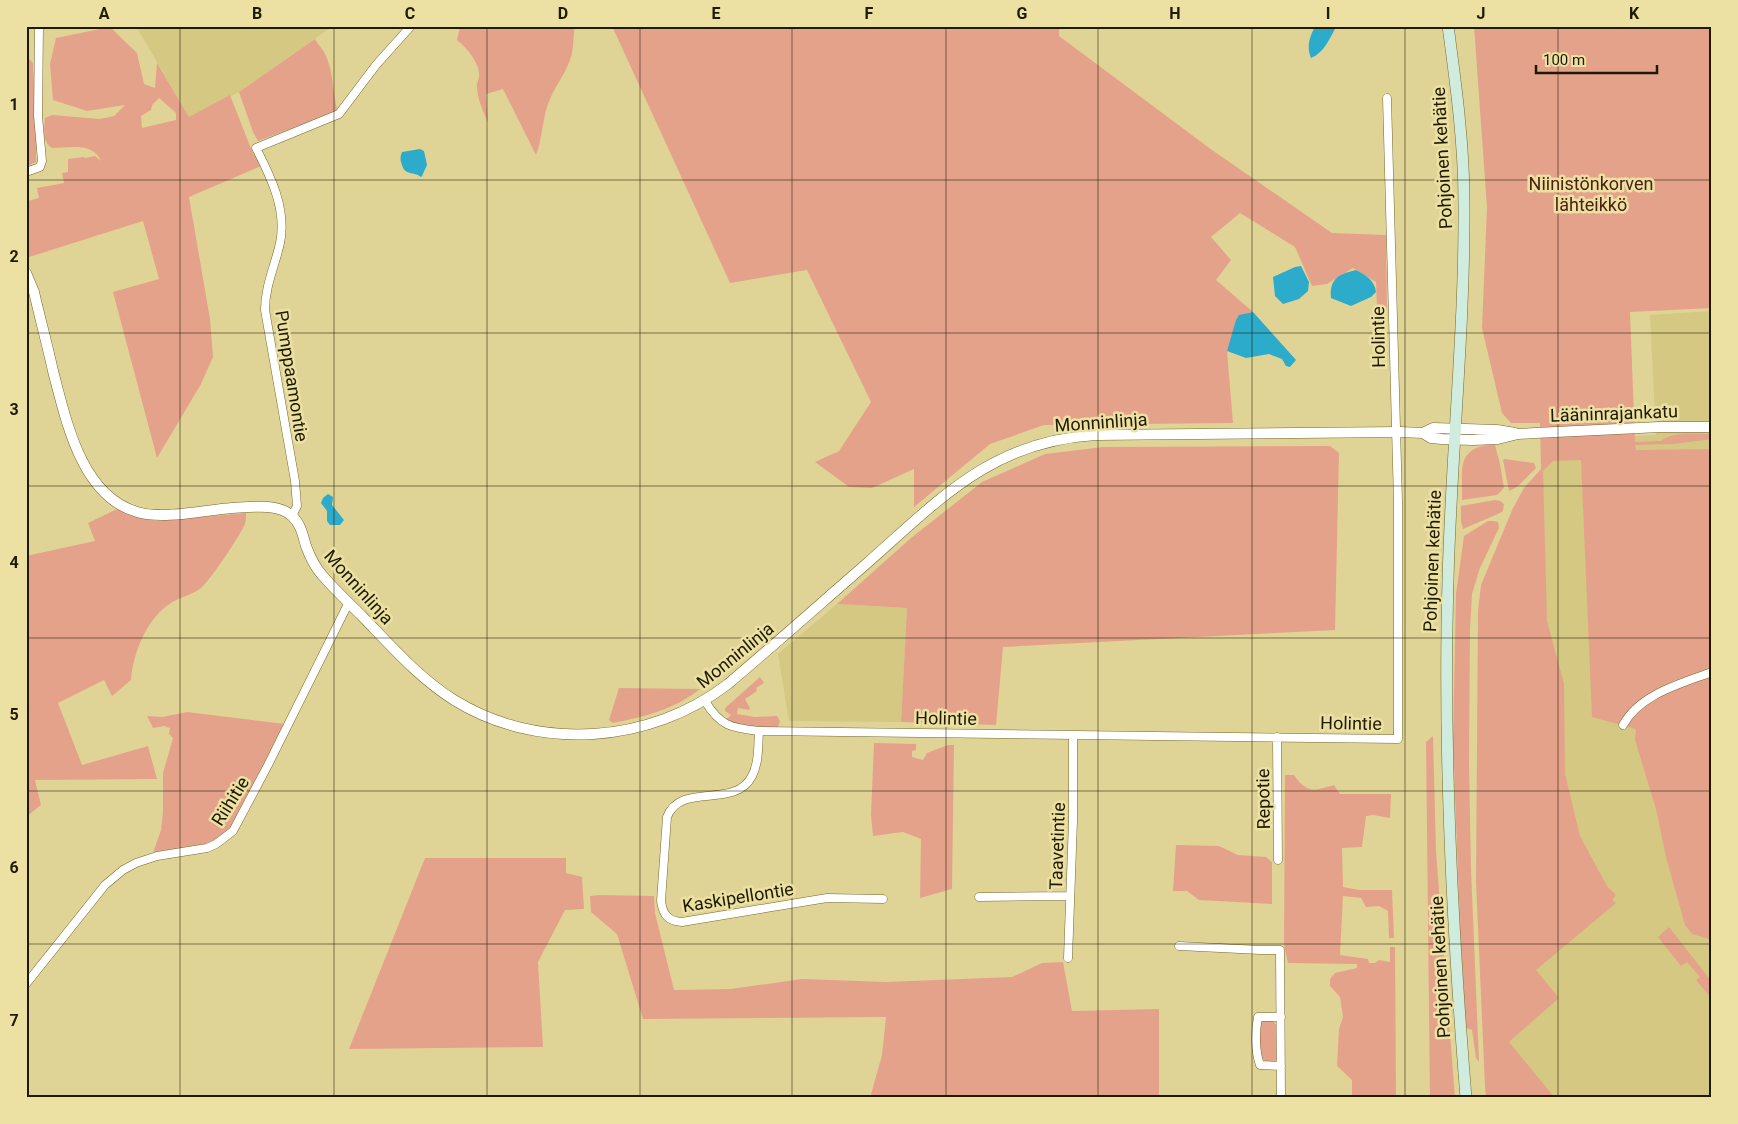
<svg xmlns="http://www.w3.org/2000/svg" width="1738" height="1124" font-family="Roboto,sans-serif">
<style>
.built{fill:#d4c882}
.green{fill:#e5a28b;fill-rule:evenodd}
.water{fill:#2cabcb}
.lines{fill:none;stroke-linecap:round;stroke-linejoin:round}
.minor-casing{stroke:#74692e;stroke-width:9}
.tertiary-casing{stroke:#74692e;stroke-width:11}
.secondary-casing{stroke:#74692e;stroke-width:12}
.minor{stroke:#fff;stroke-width:8}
.tertiary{stroke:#fff;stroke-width:10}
.secondary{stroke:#d0ecde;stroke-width:11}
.grid{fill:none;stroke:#1f1a03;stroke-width:1;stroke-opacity:0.55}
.labels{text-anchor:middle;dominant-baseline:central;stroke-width:5;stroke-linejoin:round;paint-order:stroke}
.street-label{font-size:18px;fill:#1f1a03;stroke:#ece1a3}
.park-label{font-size:18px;fill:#4b2112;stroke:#ece1a3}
.neatline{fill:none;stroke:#1f1a03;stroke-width:2}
.grid-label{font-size:16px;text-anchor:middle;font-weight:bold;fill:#1f1a03}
</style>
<rect width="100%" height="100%" fill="#dfd496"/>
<path class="built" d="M 136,26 L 333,26 L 239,92 L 189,117 Z
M 1712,311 L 1712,1098 L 1529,1098 L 1492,1054 L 1551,919 L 1542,440 L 1656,435 L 1650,315 Z
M 837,604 L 907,608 L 901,722 L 789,721 L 778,654 Z"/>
<path class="green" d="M 460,26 L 575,26 C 573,36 574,48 571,57 C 566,73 556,85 550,99 C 542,117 543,137 536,155 L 503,89 L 486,94 L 488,122 C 483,111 478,101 477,88 C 476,83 480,78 479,73 C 478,61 466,47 457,40 Z
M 612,26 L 1059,26 L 1059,36 L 1212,150 L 1332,233 L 1386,235 L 1387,313 L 1377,309 L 1376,282 L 1353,268 L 1327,284 L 1312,286 L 1295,247 L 1240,213 L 1211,237 L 1231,260 L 1216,280 L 1253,312 L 1240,315 L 1227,351 L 1233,423 L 1044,425 L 990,444 L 914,507 L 914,469 L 872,488 L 849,487 L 815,462 L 839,451 L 871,402 L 807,270 L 730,283 Z
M 1474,26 L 1712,26 L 1712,308 L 1630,312 L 1635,442 L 1661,441 C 1673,431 1697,434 1712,434 L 1712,439 L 1674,444 L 1635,445 L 1636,450 L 1712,449 L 1712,940 L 1692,934 L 1685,925 L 1666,857 L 1656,809 L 1635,740 L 1636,729 L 1592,717 L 1581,460 L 1553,461 L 1543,471 L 1547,621 L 1564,684 L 1565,774 L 1580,836 L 1607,886 L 1616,895 L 1612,900 L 1616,903 L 1536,970 L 1559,998 L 1509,1042 L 1555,1098 L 1486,1098 L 1485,1087 L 1476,881 L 1478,611 L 1481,585 L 1513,508 L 1524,488 L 1541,469 L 1540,423 L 1511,423 L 1502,413 L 1482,328 L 1487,208 Z
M 110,27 L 137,53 L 144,84 L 155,88 L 157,63 L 189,117 L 230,95 L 252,151 L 261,166 L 189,197 L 210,319 L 213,357 L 201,384 L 157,458 L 113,292 L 159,279 L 143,221 L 26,258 L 26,195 L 28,201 L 39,198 L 37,188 L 64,183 L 62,173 L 68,172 L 68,159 L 84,157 L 85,158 L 95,156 L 101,161 C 93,142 69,148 52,148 C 42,142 44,129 45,118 L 52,115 L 100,119 L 114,116 L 125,105 L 87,111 L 53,100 L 50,64 L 56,38 ZM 159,98 L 176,113 L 176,120 L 142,128 L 141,116 L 151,110 L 152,105 Z
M 315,39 C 318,45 324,50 326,56 C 333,70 333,93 337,109 L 333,113 L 258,141 L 253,132 L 239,92 Z
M 26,59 L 29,59 L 33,63 L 36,125 L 36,162 L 26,167 Z
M 1492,444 L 1495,445 L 1500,464 L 1504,488 L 1497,495 L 1462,500 C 1463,469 1455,449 1492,444 Z
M 1330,446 L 1339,453 L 1335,630 L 1003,647 L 996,725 L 901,722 L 907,608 L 837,604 L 911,538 L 982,482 L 1045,454 L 1103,447 Z
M 1505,459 L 1534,463 L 1536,468 L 1517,487 L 1509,491 L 1503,460 Z
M 1495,500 L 1500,501 L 1504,504 L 1503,511 L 1500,513 L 1463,529 L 1461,521 L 1461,506 Z
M 117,509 L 135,517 L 156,521 L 246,513 C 246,516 246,521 245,524 C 241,534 210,581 201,588 C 192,595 180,597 171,603 C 147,618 133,653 131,680 L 112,696 L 104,680 L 58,703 L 82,765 L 148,746 L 157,779 L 35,780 L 41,805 L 26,817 L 26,556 L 95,541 L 88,523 Z
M 1488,521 L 1494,521 L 1498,522 L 1499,528 L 1480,568 L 1472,594 L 1470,630 L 1469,764 L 1471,869 L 1479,1062 L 1476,1058 L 1472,1030 L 1466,1028 L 1460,929 L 1453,740 L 1456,594 L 1464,536 Z
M 760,677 L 764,683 L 756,688 L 757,691 L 745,699 L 750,708 L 749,710 L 738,708 L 737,714 L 755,717 L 777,716 L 780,721 L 778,727 C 759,729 740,727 723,718 L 728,718 L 731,715 L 725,711 L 725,708 Z
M 619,688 L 700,689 C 675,709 644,717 613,723 L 609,720 Z
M 187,712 L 285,724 L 231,827 C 209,851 183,845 155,853 L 154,850 L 161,830 L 163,812 L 163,773 L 173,738 L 169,734 L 170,728 L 164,726 L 153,728 L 147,716 L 162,717 Z
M 1433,736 L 1436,851 L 1455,1098 L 1430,1098 L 1426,742 Z
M 874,743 L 916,744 L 916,750 L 912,751 L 912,757 L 923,760 L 927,753 L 948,745 L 954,745 L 952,889 L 920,898 L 921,839 L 903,832 L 873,836 L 871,815 Z
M 1285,775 L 1294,775 C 1308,794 1313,791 1334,785 L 1340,794 L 1391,794 L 1390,818 L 1373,815 L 1366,816 L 1362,847 L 1342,848 L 1343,887 L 1360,890 L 1392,890 L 1394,938 L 1389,938 L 1388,911 L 1379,906 L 1366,907 L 1361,898 L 1343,896 L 1340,955 L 1368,959 L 1369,963 L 1375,963 L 1379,960 L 1390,962 L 1390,947 L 1395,947 L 1396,1098 L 1352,1098 L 1352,1080 L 1337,1066 L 1339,1029 L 1343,1017 L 1340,997 L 1330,986 L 1330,979 L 1335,973 L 1357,968 L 1357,964 L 1288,963 L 1284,945 Z
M 1176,845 L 1219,846 L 1238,855 L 1266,857 L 1272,862 L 1272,904 L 1199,900 L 1187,891 L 1173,891 Z
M 425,858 L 566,858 L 566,873 L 582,877 L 584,909 L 565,910 L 538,962 L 543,1047 L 349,1049 Z
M 599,895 L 654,896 L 655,913 L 674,990 L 731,989 L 802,979 L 886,982 L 1012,977 L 1042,963 L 1063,962 L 1072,1011 L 1159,1009 L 1159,1098 L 870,1098 L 882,1055 L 886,1017 L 643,1019 L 617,934 L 591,912 L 590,896 Z
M 1669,927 L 1712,982 L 1712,992 L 1710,994 L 1712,999 L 1696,980 L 1700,977 L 1687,962 L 1681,966 L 1658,937 Z
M 1269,1020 L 1273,1021 L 1277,1026 L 1277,1059 L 1274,1062 L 1266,1062 L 1260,1056 L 1260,1025 L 1263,1021 Z"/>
<path class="water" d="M 1315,26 L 1336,27 C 1330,38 1324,53 1311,58 C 1306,46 1310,37 1315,26 Z
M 420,149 L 424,151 L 427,165 L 422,176 L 421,177 C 414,171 405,176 402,165 C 400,160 400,157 402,152 Z
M 1301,266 L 1309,282 L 1308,291 L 1299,299 L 1283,304 L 1275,296 L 1273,277 L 1295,267 Z
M 1356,270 C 1366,275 1375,281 1376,292 L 1371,297 L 1351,306 L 1331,298 C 1329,279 1339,274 1356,270 Z
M 1253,312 L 1296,360 L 1290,367 L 1286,366 L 1282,359 L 1269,354 L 1246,358 L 1227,351 L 1236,320 L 1239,315 Z
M 328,494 L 333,497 L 332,505 L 344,520 L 340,525 L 330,525 L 327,521 L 327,511 L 321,503 L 323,498 Z"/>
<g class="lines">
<g class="minor-casing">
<path id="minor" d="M 26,172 L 40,167 L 42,161 L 38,116 L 39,26
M 292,516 L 297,506 L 295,481 L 265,310 C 265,286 275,266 280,243 C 287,210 271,177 256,148 L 339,114 L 376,65 L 411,26
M 705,701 C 720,726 731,728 759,731 L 1398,739 L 1398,501 L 1387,98
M 1623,725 C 1640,694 1680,684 1712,672
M 759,731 C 758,746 759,763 752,776 C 735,810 681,781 667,817 L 661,901 C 663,915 668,921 682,922 L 827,898 L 883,899
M 1277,737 L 1278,860
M 979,897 L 1070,896
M 1179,946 L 1260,950 L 1280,950 L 1281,1098
M 1068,958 L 1073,821 L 1073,735
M 26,984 L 105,885 L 123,870 L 136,863 L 157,856 L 207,848 L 216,844 L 233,831 L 268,765 L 349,602
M 1281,1017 L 1258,1017 C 1255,1032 1255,1051 1260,1065 L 1281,1066"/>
</g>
<g class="tertiary-casing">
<path id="tertiary" d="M 26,273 L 34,292 C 40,318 47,344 53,371 C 66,420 81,496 137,512 C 164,520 204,510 232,508 C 251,507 278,503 292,516 C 301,524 303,536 306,546 C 310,557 315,567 322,575 C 335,590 349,603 362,616 C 391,646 419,678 454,700 C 538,752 650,744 728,684 C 774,645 819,605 865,565 C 939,500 991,441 1096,435 L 1400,432 L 1423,433 L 1431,438 L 1442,439 L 1473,440 L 1498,439 L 1518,434 L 1535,433 L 1660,427 L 1712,427
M 1423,433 L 1433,428 L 1497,430 L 1515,433"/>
</g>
<g class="secondary-casing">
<path id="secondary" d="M 1448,26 C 1456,85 1464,144 1464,203 C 1465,329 1451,455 1448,581 C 1443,753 1452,926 1466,1098"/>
</g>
<use href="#minor" class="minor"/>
<use href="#tertiary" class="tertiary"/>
<use href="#secondary" class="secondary"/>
</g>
<path class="grid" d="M 180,26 L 180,1098M 334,26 L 334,1098M 487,26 L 487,1098M 640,26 L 640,1098M 792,26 L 792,1098M 946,26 L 946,1098M 1098,26 L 1098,1098M 1252,26 L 1252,1098M 1405,26 L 1405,1098M 1558,26 L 1558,1098M 26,180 L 1712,180M 26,333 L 1712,333M 26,486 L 1712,486M 26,638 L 1712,638M 26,791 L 1712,791M 26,944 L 1712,944"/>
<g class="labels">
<g class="street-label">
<text transform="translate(1442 158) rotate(-93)">Pohjoinen kehätie</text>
<text transform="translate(1378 337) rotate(-91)">Holintie</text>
<text transform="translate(292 376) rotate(81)">Pumppaamontie</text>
<text transform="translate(1614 413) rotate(-2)">Lääninrajankatu</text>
<text transform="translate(1101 422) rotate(-4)">Monninlinja</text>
<text transform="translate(1432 561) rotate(-88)">Pohjoinen kehätie</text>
<text transform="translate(359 587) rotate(48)">Monninlinja</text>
<text transform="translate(735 655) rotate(-39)">Monninlinja</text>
<text transform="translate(946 718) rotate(1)">Holintie</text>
<text transform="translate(1351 723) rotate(1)">Holintie</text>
<text transform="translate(1263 799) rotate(-91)">Repotie</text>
<text transform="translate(230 801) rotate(-58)">Riihitie</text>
<text transform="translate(1057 846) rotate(-88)">Taavetintie</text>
<text transform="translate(738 897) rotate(-9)">Kaskipellontie</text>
<text transform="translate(1440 967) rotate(-93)">Pohjoinen kehätie</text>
</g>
<g class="park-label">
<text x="1591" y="183">Niinistönkorven<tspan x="1591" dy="21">lähteikkö</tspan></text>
</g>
</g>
<rect width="1738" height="1124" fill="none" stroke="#ece1a3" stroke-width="55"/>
<path d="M1536 65v8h121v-8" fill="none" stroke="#1f1a03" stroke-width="2.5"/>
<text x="1543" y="65" font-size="15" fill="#1f1a03" stroke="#ece1a3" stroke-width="4" paint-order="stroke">100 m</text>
<rect x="28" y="28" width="1682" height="1068" class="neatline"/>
<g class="grid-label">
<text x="104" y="19">A</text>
<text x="257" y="19">B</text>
<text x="410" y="19">C</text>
<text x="563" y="19">D</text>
<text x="716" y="19">E</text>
<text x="869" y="19">F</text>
<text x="1022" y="19">G</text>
<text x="1175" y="19">H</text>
<text x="1328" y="19">I</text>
<text x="1481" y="19">J</text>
<text x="1634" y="19">K</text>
<text x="14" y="110">1</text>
<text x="14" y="262">2</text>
<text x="14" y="415">3</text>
<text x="14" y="568">4</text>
<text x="14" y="720">5</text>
<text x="14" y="873">6</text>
<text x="14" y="1026">7</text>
</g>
</svg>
